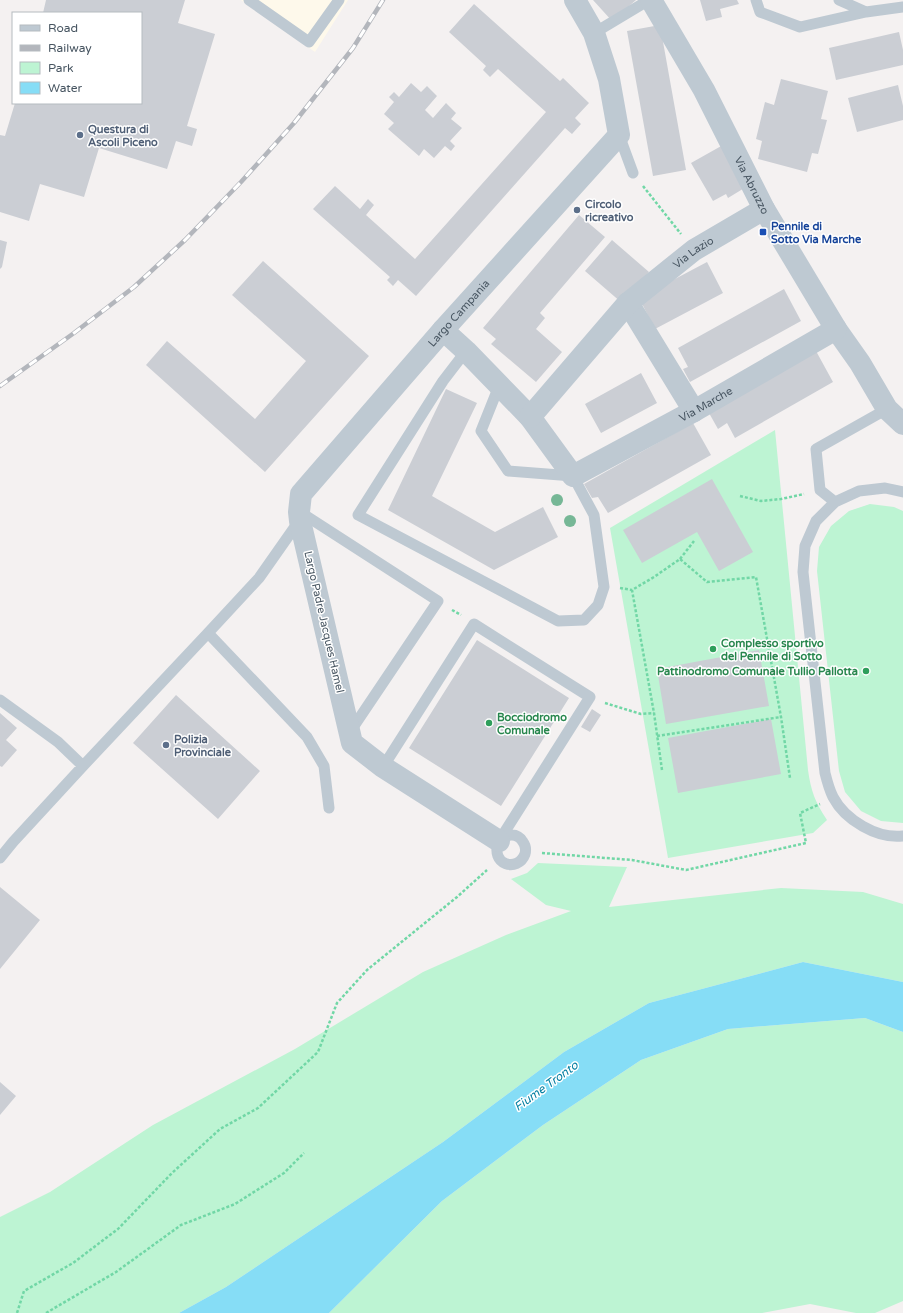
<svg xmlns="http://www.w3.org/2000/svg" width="903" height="1313" font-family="'Varela Round',sans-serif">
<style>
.commercial{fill:#fef9eb}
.green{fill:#bdf4d3}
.water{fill:#86ddf6}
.building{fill:#cbced4}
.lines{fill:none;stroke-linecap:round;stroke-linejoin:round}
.path{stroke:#71d7a6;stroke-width:2.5;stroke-dasharray:3 2;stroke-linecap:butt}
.service{stroke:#bec9d2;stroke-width:11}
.minor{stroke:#bec9d2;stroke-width:22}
.rail-casing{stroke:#b3b6bc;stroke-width:4.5}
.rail{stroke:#fff;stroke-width:3;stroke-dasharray:9;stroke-linecap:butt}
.tree{fill:#76b796}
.service-dot{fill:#5c6f8a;stroke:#fff;stroke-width:1.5}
.transit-dot{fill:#1a4fb4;stroke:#fff;stroke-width:1.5}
.leisure-dot{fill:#2e9e5b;stroke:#fff;stroke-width:1.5}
.labels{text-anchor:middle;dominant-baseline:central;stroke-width:3;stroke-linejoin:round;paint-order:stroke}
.service-label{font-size:11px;font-weight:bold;fill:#4e5e75;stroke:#fff;text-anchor:start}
.street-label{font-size:11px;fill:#475561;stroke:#fff}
.transit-label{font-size:11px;font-weight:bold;fill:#164399;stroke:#fff;text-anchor:start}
.leisure-label{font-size:11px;font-weight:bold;fill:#27864d;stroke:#fff;text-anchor:start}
.water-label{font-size:12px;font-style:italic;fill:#037fa2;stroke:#fff}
</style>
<rect width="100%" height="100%" fill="#f4f1f1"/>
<path class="commercial" d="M 241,0 L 348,0 L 315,52 Z"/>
<path class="green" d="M 775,430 L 808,770 C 811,791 815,802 827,820 L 813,833 L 668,858 L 610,528 Z
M 870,504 L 894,507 L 903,511 L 903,823 L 881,821 L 861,811 L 845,792 L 839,771 L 817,571 L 819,547 L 831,526 L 849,511 Z
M 538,863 L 627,867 L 609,907 L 781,888 L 863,892 L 903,904 L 903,982 L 803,962 L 649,1003 L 564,1052 L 443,1142 L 226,1287 L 179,1313 L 0,1313 L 0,1217 L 50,1192 L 153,1125 L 295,1049 L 423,972 L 506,935 L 571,911 L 546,905 L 511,879 L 527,873 Z
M 865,1018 L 903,1032 L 903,1301 L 875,1313 L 856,1313 L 810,1304 L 762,1313 L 329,1313 L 442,1201 L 543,1125 L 641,1060 L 728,1029 Z"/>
<path class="water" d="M 803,962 L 903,982 L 903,1032 L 865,1018 L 728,1029 L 641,1060 L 543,1125 L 442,1201 L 329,1313 L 179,1313 L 226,1287 L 443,1142 L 564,1052 L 649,1003 Z"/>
<path class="building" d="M 46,0 L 185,0 L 178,23 L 215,34 L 187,126 L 197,129 L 192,146 L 176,141 L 167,169 L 99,148 L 84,197 L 40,184 L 29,221 L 0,212 L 0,135 L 5,136 L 15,103 L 141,103 L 141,13 L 43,13 Z
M 593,0 L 636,0 L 612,21 Z
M 700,0 L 737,0 L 739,4 L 720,9 L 722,17 L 706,21 Z
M 474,4 L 560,81 L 563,78 L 589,103 L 575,118 L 581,124 L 572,134 L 565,128 L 416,296 L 398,280 L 393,286 L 387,280 L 390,277 L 313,209 L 335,186 L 360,209 L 368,199 L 374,205 L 366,215 L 415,259 L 546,112 L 498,69 L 490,77 L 483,70 L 486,66 L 449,32 Z
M 660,25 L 686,170 L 653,176 L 627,31 Z
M 899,32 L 903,50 L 903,65 L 836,80 L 829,48 Z
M 781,79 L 828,91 L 821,119 L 827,120 L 818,154 L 812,153 L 807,172 L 758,159 L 762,141 L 756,139 L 765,102 L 774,105 Z
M 411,83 L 421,92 L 427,86 L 437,96 L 425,110 L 433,118 L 446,103 L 456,113 L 451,119 L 462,128 L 450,141 L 455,146 L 451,151 L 445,146 L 434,158 L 424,149 L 419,156 L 388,129 L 394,123 L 384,114 L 394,102 L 389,97 L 394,92 L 399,97 Z
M 898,85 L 903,106 L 903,120 L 857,132 L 848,98 Z
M 723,145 L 746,187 L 728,198 L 726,194 L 713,201 L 691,163 Z
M 579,215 L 605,237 L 540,313 L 545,318 L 536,329 L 562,352 L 536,382 L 491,344 L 496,339 L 483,328 Z
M 0,240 L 7,242 L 2,267 L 0,269 Z
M 612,240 L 649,272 L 622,303 L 585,271 Z
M 263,261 L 369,356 L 265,472 L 146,365 L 167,341 L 255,419 L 306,361 L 232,295 Z
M 707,262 L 723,293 L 655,329 L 639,298 Z
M 784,289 L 801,321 L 690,382 L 683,369 L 688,367 L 678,348 Z
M 816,351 L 833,382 L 735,438 L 727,423 L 718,429 L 709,413 Z
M 641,373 L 657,403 L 601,433 L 585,404 Z
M 446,389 L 477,403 L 432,496 L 495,532 L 543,507 L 558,537 L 494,570 L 388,510 Z
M 693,423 L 711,455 L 608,513 L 598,497 L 592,498 L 584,484 Z
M 712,479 L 753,552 L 719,571 L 697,532 L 642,563 L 623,530 Z
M 477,640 L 569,698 L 501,806 L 409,748 Z
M 759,650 L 769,706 L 666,724 L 657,669 Z
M 176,695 L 260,771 L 218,819 L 133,743 Z
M 592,709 L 601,715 L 590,732 L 581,727 Z
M 0,713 L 17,728 L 6,740 L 17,750 L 2,767 L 0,766 Z
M 771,719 L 781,774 L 678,793 L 668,738 Z
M 0,887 L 40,920 L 0,969 Z
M 0,1082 L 16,1096 L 0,1115 Z"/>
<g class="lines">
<path class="path" d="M 643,186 L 681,234
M 740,496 L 761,501 L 781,499 L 804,494
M 680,559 L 694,541
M 620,588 L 632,590
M 452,610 L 461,615
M 605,703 L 641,714 L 654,713
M 657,736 L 781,717
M 662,770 L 654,713 L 632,590 L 654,577 L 680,559 L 707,582 L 756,577 L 781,717 L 790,778
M 542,853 L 632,860 L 686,870 L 806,843 L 800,813 L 820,804
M 17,1313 L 24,1291 L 73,1263 L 118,1229 L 172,1173 L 220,1129 L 258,1108 L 318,1052 L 337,1003 L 367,970 L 457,897 L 487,870
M 46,1313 L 116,1272 L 181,1225 L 235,1204 L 284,1173 L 304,1153"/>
<path class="service" d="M 249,0 L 309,42 L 339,0
M 756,0 L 760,12 L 800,27 L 866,12
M 839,0 L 866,12 L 903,7
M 594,33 L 649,0
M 619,135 L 633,173
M 466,351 L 443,381 L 358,515 L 558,621 L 584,620 L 598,605 L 604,587 L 594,515 L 573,476 L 508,471 L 481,431 L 499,386
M 903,492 L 885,488 L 859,491 L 835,502 L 816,521 L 805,546 L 803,572 L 825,773 C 827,781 829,789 833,797 C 845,820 877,839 903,836
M 835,502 L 820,490 L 816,449 L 887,409
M 300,512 L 438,601 L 350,732
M 208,633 L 307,737 L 324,766 L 329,808
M 0,700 L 58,742 L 83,766
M 383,767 L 474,624 L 590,697 L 499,841 C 489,865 518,873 525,854 C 526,850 526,846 523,842 C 517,832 506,834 499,841
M 0,858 L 13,842 L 83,766 L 208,633 L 259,578 L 299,521"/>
<g class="minor">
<path id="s1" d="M 651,0 L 704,90 L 764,209 L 836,329 L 860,363 L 887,409 L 903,424"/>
<path d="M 628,303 L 694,411"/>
<path id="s2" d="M 443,330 L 466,351 L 530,417 L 573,476 L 694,411 L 836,329"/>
<path id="s3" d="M 530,417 L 628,303 L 694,250 L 764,209"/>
<path id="s4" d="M 499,841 L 383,767 L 352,743 L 300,521 L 299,512 L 301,494 L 443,330 L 619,135 L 609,79 L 594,33 L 575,0"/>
</g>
<g class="rail-casing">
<path id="rail" d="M 0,386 L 74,333 L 134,287 L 185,240 L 241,182 L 294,123 L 353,48 L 383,0"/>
</g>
<use href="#rail" class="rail"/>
</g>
<g class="tree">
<circle cx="557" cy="500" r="6"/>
<circle cx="570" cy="521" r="6"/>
</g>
<g class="service-dot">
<circle cx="80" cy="135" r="4"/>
<circle cx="577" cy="210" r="4"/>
<circle cx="166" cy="745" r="4"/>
</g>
<rect class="transit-dot" x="759" y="228" width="8" height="8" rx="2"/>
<g class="leisure-dot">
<circle cx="713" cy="649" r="4"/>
<circle cx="866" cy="671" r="4"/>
<circle cx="489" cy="723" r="4"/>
</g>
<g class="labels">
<g class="service-label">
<text x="88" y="129">Questura di<tspan x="88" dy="13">Ascoli Piceno</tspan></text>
<text x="585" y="204">Circolo<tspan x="585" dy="13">ricreativo</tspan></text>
<text x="174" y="739">Polizia<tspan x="174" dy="13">Provinciale</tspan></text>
</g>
<g class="street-label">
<text stroke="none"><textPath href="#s1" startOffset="211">Via Abruzzo</textPath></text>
<text stroke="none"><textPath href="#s3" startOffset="233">Via Lazio</textPath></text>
<text stroke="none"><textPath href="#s4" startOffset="672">Largo Campania</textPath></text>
<text stroke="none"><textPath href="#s2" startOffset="347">Via Marche</textPath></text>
<text transform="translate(324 622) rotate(77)">Largo Padre Jacques Hamel</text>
</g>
<g class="transit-label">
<text x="771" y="226">Pennile di<tspan x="771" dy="13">Sotto Via Marche</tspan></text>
</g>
<g class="leisure-label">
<text x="721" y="643">Complesso sportivo<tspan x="721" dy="13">del Pennile di Sotto</tspan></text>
<text x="858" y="671" text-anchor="end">Pattinodromo Comunale Tullio Pallotta</text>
<text x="497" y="717">Bocciodromo<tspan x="497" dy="13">Comunale</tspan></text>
</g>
<g class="water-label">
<text transform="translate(546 1086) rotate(-36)">Fiume Tronto</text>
</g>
</g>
<rect x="12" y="12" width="130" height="92" fill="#ffffff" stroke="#b5bbc0"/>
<rect x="20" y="25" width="20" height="6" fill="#bec9d2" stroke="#b5bbc0"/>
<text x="48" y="32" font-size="12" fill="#475561">Road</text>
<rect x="20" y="45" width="20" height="6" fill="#b3b6bc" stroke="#b5bbc0"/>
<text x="48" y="52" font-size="12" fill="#475561">Railway</text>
<rect x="20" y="62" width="20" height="12" fill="#bdf4d3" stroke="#b5bbc0"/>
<text x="48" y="72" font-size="12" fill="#475561">Park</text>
<rect x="20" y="82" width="20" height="12" fill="#86ddf6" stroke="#b5bbc0"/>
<text x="48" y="92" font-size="12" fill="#475561">Water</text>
</svg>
